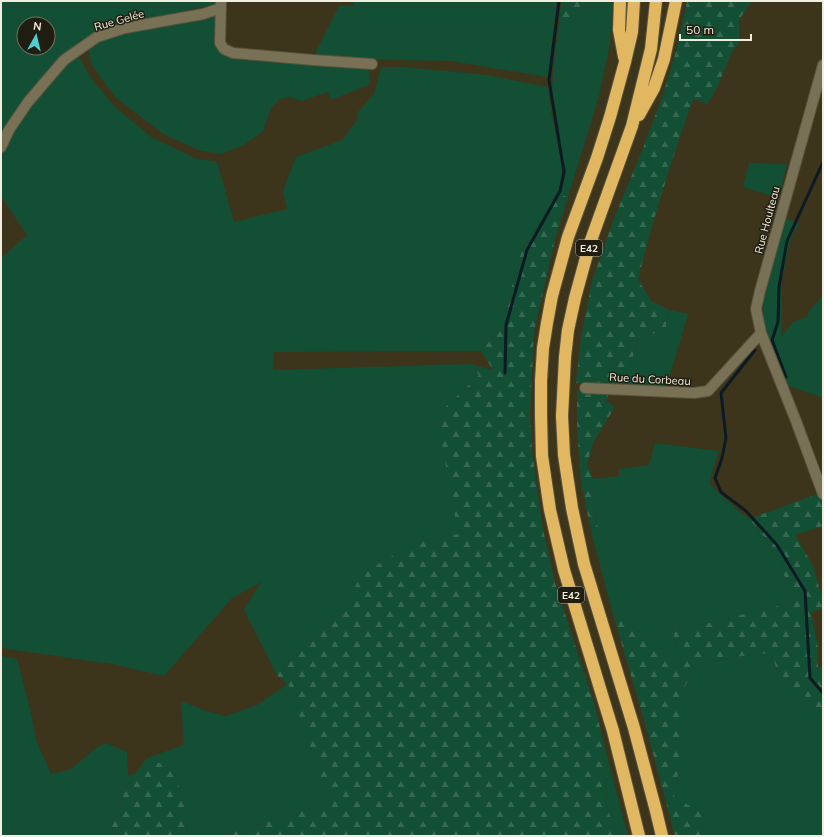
<svg xmlns="http://www.w3.org/2000/svg" width="824" height="837" font-family="Mulish,sans-serif">
<style>
.green{fill:#134f34;fill-rule:evenodd}
.forest{fill:url(#forest-firs)}
.lines{fill:none;stroke-linecap:round;stroke-linejoin:round}
.stream{stroke:#0c1b23;stroke-width:3}
.minor-casing{stroke:#59533c;stroke-width:12}
.highway-casing{stroke:#59533c;stroke-width:14}
.minor{stroke:#797155;stroke-width:10}
.highway{stroke:#e2b761;stroke-width:12}
.labels{text-anchor:middle;dominant-baseline:central;stroke-width:3;stroke-linejoin:round;paint-order:stroke}
.shield{fill:#201d11;stroke:#b3afa1;stroke-width:1}
.shield-label{font-size:10px;font-weight:bold;fill:#f2eedf}
.street-label{font-size:11px;fill:#f2eedf;stroke:#201d11}
</style>
<defs>
<pattern id="forest-firs" width="22" height="20" patternUnits="userSpaceOnUse"><rect width="22" height="20" fill="#134f34"/><path d="M5 1l3.5 6h-7zM16 11l3.5 6h-7z" fill="#366951"/></pattern>
</defs>
<rect width="100%" height="100%" fill="#3c351b"/>
<path class="green" d="M 1,1 L 216,1 L 216,4 L 115,26 L 99,31 L 60,59 L 1,142 ZM 24,24 L 48,24 L 48,48 L 24,48 Z
M 353,1 L 557,1 L 548,77 L 451,61 L 313,58 L 339,6 L 353,5 Z
M 591,1 L 613,1 L 610,43 L 599,96 L 568,197 L 560,195 L 523,246 L 500,329 L 481,351 L 274,352 L 273,370 L 470,364 L 479,375 L 437,415 L 459,534 L 415,543 L 353,603 L 312,639 L 277,675 L 244,610 L 261,582 L 232,598 L 164,676 L 112,664 L 1,648 L 1,258 L 27,235 L 1,196 L 1,156 L 13,131 L 48,82 L 63,65 L 78,55 L 90,77 L 114,106 L 151,137 L 197,159 L 217,162 L 234,222 L 287,209 L 283,191 L 296,157 L 342,140 L 358,119 L 357,113 L 374,94 L 381,67 L 404,67 L 487,75 L 548,87 L 551,112 L 562,164 L 561,192 L 566,171 L 551,105 L 554,61 L 560,17 L 568,19 L 590,8 Z
M 213,16 L 218,21 L 218,49 L 230,57 L 369,66 L 370,83 L 366,86 L 331,100 L 328,92 L 301,101 L 290,97 L 280,99 L 271,108 L 263,131 L 244,145 L 221,154 L 201,151 L 165,135 L 116,98 L 91,64 L 88,49 L 95,41 L 126,31 Z
M 749,163 L 787,164 L 779,198 L 743,187 Z
M 787,218 L 799,225 L 794,231 L 790,241 L 782,280 L 781,337 L 793,322 L 807,317 L 809,311 L 823,296 L 823,398 L 784,384 C 777,366 769,348 765,329 C 758,291 775,253 787,218 Z
M 669,310 L 688,314 L 666,389 L 599,385 L 627,374 L 639,338 L 665,330 Z
M 655,443 L 719,451 L 712,472 L 710,485 L 741,513 L 749,519 L 770,543 L 779,570 L 793,586 L 796,602 L 731,617 L 673,632 L 682,666 L 676,668 L 672,656 L 612,611 L 592,535 L 598,533 L 593,479 L 619,476 L 619,469 L 649,465 Z
M 771,653 L 781,682 L 792,697 L 823,718 L 823,836 L 700,836 L 674,797 L 679,769 L 679,742 L 684,715 L 684,688 L 695,668 L 715,659 Z
M 1,656 L 17,659 L 31,713 L 36,740 L 51,774 L 71,769 L 96,748 L 106,743 L 127,752 L 128,775 L 136,773 L 125,788 L 109,836 L 1,836 Z
M 288,684 L 289,686 L 331,803 L 223,835 L 225,836 L 186,836 L 187,816 L 174,770 L 147,758 L 184,745 L 181,701 L 209,712 L 226,716 L 257,705 Z
M 608,760 L 628,836 L 616,836 L 616,835 L 606,802 Z"/>
<path class="forest" d="M 561,1 L 591,1 L 590,8 L 568,19 L 560,17 Z
M 687,1 L 752,1 L 739,20 L 739,43 L 732,52 L 715,92 L 707,104 L 693,99 L 670,167 L 652,226 L 638,279 L 651,301 L 669,310 L 665,330 L 639,338 L 627,374 L 599,385 L 576,383 L 581,337 L 592,281 L 613,221 L 643,148 L 663,95 L 677,48 Z
M 560,195 L 568,197 L 555,239 L 534,332 L 530,413 L 532,450 L 542,525 L 555,583 L 594,703 L 608,760 L 606,802 L 616,835 L 616,836 L 225,836 L 223,835 L 330,803 L 289,686 L 277,675 L 312,639 L 352,604 L 349,597 L 363,573 L 415,543 L 458,534 L 437,415 L 479,375 L 470,364 L 493,370 L 481,351 L 500,329 L 523,246 Z
M 577,391 L 609,394 L 606,401 L 615,407 L 594,441 L 587,464 L 593,479 L 598,533 L 592,535 L 581,483 L 577,426 Z
M 820,493 L 823,502 L 823,526 L 795,535 L 812,564 L 823,600 L 823,608 L 811,612 L 818,647 L 818,667 L 823,668 L 823,718 L 792,697 L 781,682 L 771,653 L 715,659 L 695,668 L 684,688 L 684,715 L 679,742 L 679,769 L 674,797 L 699,811 L 704,823 L 700,836 L 675,836 L 643,716 L 612,611 L 672,656 L 676,668 L 682,666 L 673,632 L 731,617 L 796,602 L 793,586 L 779,570 L 770,543 L 749,519 Z
M 147,758 L 174,769 L 187,816 L 186,836 L 109,836 L 125,788 Z"/>
<g class="lines">
<path class="stream" d="M 755,350 L 721,393 L 726,438 L 722,458 L 715,478 L 721,492 L 746,511 L 777,545 L 805,591 L 810,678 L 823,693
M 505,373 L 506,325 L 527,250 L 560,191 L 564,172 L 549,80 L 559,1
M 786,377 L 772,340 L 778,322 L 779,287 L 787,241 L 823,162"/>
<g class="minor-casing">
<path id="minor" d="M 221,1 L 220,43 L 224,49 L 233,53 L 313,60 L 372,64
M 823,65 L 760,291 L 756,309 L 761,333 L 796,421 L 823,494
M 1,147 L 9,130 L 28,102 L 64,60 L 97,37 L 125,28 L 203,14 L 221,8
M 585,388 L 694,393 L 708,391 L 761,333"/>
</g>
<g class="highway-casing">
<path id="highway" d="M 620,1 L 619,30 L 624,57
M 634,1 L 632,32 L 625,62 L 610,117 L 597,158 L 568,237 L 552,296 L 547,323 L 543,348 L 541,381 L 541,416 L 542,456 L 550,510 L 564,570 L 613,731 L 639,836
M 656,1 L 651,49 L 632,126 L 590,243 L 575,298 L 568,330 L 565,357 L 562,416 L 564,455 L 572,508 L 584,564 L 634,728 L 656,811 L 662,836
M 639,115 L 654,88 L 664,59 L 676,1"/>
</g>
<use href="#minor" class="minor"/>
<use href="#highway" class="highway"/>
</g>
<g class="labels">
<g class="shield">
<rect x="576" y="240" width="26" height="16" rx="3"/>
<rect x="558" y="587" width="26" height="16" rx="3"/>
</g>
<g class="shield-label">
<text x="589" y="248">E42</text>
<text x="571" y="595">E42</text>
</g>
<g class="street-label">
<text transform="translate(119 20) rotate(-16)">Rue Gelée</text>
<text transform="translate(767 220) rotate(-75)">Rue Houlteau</text>
<text transform="translate(650 379) rotate(3)">Rue du Corbeau</text>
</g>
</g>
<rect width="824" height="837" fill="none" stroke="#f2eedf" stroke-width="4"/>
<g transform="translate(36 36) rotate(8)"><circle r="19" fill="#201d11" stroke="#747163"/>
<path d="M0-3L7 15L0 10L-7 15Z" fill="#51ccd5"/>
<text y="-6" font-size="11" font-weight="bold" text-anchor="middle" fill="#f2eedf">N</text>
</g>
<path d="M680 34v6h71v-6" fill="none" stroke="#f2eedf" stroke-width="2"/>
<text x="686" y="34" font-size="12" fill="#f2eedf" stroke="#201d11" stroke-width="3" paint-order="stroke">50 m</text>
</svg>
